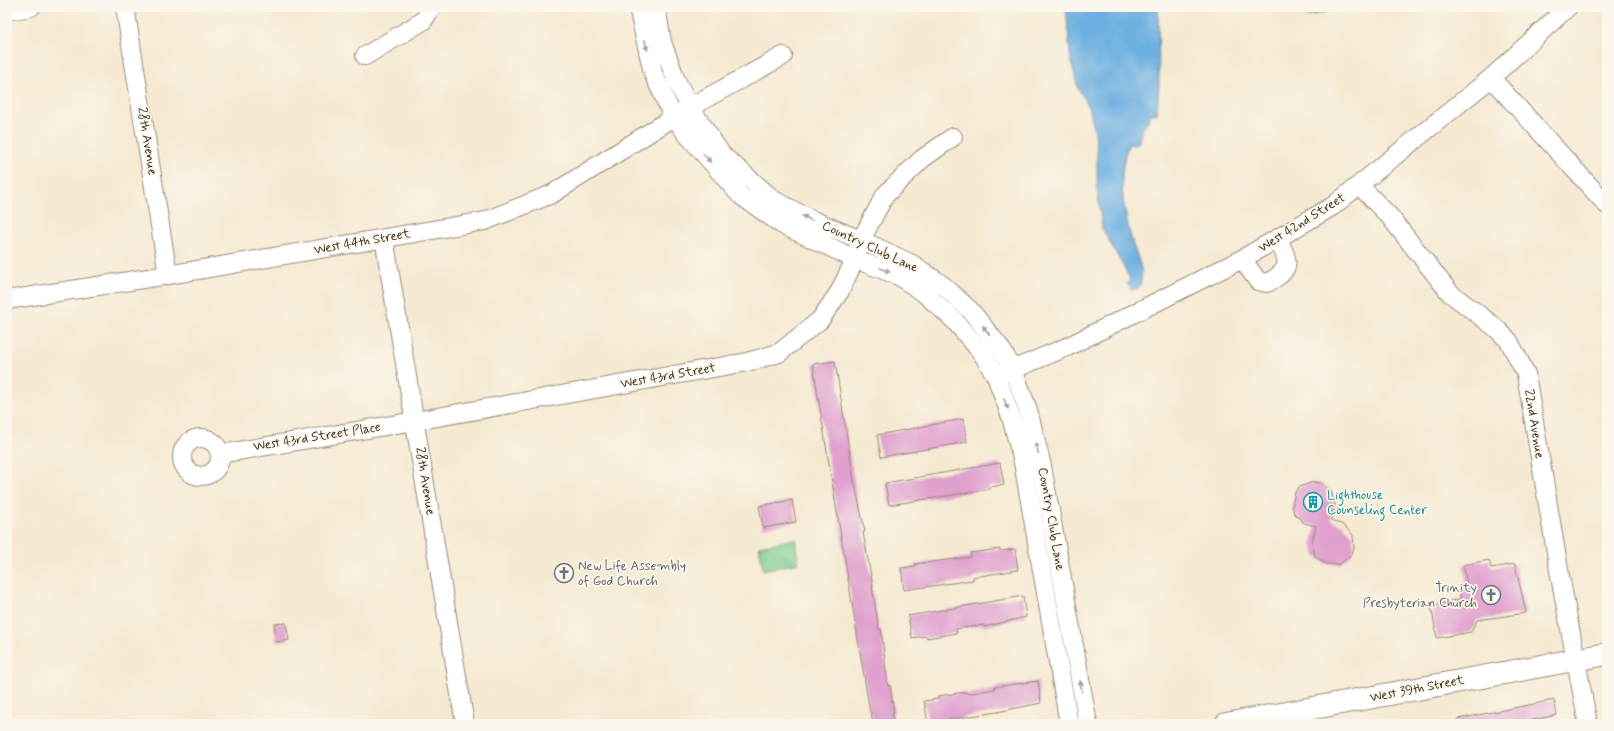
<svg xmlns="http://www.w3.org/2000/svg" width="1614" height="731" font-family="Mynerve,sans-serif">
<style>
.green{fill:#79c98a;stroke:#5a7a54}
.water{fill:#6cafe1;stroke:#546c80}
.building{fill:#e0a1cf}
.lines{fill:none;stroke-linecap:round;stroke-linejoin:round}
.minor-casing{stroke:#988a78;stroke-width:20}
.major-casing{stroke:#988a78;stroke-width:24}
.minor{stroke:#fff;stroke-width:18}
.major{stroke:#fff;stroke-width:22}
.oneway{fill:#a79f9a}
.labels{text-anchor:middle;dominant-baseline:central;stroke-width:3.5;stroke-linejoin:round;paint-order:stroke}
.street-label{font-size:13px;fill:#3b2a1e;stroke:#fbf7ec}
.culture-label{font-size:13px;fill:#0d838f;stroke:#fbf7ec;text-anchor:start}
.worship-label{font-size:13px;fill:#5b616d;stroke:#fbf7ec;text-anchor:start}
</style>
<rect width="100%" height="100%" fill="#fbf7ec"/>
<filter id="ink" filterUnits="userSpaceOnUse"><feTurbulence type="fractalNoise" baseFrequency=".025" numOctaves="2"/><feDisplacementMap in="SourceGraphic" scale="8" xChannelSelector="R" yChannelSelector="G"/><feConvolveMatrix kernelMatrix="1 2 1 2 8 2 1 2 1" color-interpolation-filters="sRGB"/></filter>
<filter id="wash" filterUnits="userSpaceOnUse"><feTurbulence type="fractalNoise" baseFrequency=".012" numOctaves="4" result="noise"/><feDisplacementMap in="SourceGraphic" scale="16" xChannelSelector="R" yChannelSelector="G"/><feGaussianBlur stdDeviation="0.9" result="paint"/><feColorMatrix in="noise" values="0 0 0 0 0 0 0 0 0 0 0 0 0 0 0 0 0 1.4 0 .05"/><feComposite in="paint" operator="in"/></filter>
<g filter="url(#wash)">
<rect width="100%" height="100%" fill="#f5e9d1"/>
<path class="green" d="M 1305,7 L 1349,7 L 1306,16 Z
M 795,539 L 799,563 L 763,570 L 759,546 Z"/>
<path class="water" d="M 1066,7 L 1158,7 L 1159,83 L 1157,114 L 1152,113 L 1140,135 L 1139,142 L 1134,145 L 1129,144 C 1116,171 1124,213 1132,241 C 1137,260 1146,268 1139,288 L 1131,290 L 1127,283 L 1130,282 L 1129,277 L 1102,228 L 1097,189 L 1097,150 L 1095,133 L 1091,114 L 1085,100 L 1078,89 L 1070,55 Z"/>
<g id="blocks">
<path class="building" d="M 835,361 L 853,475 L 865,532 L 863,532 L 873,587 L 872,587 L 879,630 L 881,629 L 888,686 L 890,685 L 894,713 L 892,713 L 894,724 L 873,724 L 871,712 L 870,712 L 819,403 L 813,364 Z
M 963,419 L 967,442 L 881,457 L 877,435 Z
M 1000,463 L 1004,485 L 989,487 L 990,489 L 889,505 L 885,483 Z
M 1313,482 L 1320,483 L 1331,491 L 1335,504 L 1331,520 L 1343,525 L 1353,535 L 1354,549 L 1351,555 L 1340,564 L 1326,564 L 1315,556 L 1312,542 L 1316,526 L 1304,523 L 1294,513 L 1292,506 L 1295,492 L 1299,487 Z
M 792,500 L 796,522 L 763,528 L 759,506 Z
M 1000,549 L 1001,551 L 1015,549 L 1018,570 L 973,577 L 973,580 L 904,590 L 901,568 L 916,566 L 915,564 L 971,557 L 970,553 Z
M 1489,560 L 1491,568 L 1515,564 L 1526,613 L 1477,620 L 1471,632 L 1437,638 L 1431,606 L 1461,599 L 1459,590 L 1468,589 L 1463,565 Z
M 1023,596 L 1026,617 L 984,627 L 984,625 L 956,629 L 957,633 L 927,638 L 927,636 L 912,638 L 908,616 Z
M 286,623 L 289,640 L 276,642 L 274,624 Z
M 1038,681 L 1041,703 L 997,712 L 928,723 L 924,701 L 938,699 L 938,696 L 966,692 L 967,694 L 995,689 L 994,687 Z
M 1554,700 L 1557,715 L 1514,724 L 1459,724 L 1458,719 Z"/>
</g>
</g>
<g filter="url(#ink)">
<use href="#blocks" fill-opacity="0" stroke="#988a78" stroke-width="1"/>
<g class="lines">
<g class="minor-casing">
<path id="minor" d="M 125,7 L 168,275
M 638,7 L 653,73 L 670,110 L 686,133 L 740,195 L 781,224 L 855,259 L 899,276 L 924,293 L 954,320 L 982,353 L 996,376 L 1011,417 L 1023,462 L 1069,724
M 656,7 L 662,42 L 676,80 L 690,107 L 722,155 L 774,200 L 810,219 L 861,240 L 912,264 L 945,287 L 971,311 L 999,346 L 1013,369 L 1028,410 L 1042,466 L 1088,724
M 7,11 L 31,7
M 365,56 L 423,21 L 432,7
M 1491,78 L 1607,205
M 1359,185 L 1390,217 L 1450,293 L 1496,328 L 1509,341 L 1526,374 L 1560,576 L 1588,724
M 384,238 L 465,724
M 1242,259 L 1258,281 L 1267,283 C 1291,270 1291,262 1277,239
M 7,300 L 168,275 L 485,221 L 552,194 L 690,107 L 783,56
M 1002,374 L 1067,347 L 1242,259 L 1333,206 L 1491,78 L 1568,7
M182 457a19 19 0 1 1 38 0a19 19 0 1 1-38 0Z
M 220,454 L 415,421 L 747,362 L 779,353 L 820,320 L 840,291 L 855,259 L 861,240 L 885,195 L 922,159 L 953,137"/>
</g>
<g class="major-casing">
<path id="major" d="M 1226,724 L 1607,654"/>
</g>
<use href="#minor" class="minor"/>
<use href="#major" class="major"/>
</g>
<defs><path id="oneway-solid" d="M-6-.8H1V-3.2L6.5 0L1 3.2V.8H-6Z"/></defs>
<g class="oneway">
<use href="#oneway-solid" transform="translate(646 45) rotate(76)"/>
<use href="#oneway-solid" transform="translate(707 158) rotate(49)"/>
<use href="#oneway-solid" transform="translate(807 218) rotate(-154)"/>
<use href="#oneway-solid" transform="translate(885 270) rotate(21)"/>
<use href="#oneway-solid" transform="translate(986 330) rotate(-129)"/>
<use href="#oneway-solid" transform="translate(1006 404) rotate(69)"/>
<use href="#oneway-solid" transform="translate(1037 448) rotate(-104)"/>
<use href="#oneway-solid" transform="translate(1081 686) rotate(-100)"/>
</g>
</g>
<defs>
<g id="building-ring" transform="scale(1)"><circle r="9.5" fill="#fbf7ec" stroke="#0f9aa8" stroke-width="1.5"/><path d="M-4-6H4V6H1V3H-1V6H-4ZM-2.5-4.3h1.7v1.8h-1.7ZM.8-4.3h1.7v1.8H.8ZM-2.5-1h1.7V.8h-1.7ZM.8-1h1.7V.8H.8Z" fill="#0f9aa8"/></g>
<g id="church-ring" transform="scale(1)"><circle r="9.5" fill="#fbf7ec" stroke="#6b7280" stroke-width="1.5"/><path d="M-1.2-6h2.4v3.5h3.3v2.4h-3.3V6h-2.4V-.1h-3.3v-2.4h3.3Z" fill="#6b7280"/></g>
</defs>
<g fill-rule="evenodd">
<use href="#building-ring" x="1313" y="502"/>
<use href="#church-ring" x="564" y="573"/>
<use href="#church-ring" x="1491" y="595"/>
</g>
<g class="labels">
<g class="street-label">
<text transform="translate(147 141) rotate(81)">28th Avenue</text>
<text transform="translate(1302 223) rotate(-32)">West 42nd Street</text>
<text transform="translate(362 242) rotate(-10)">West 44th Street</text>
<text transform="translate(870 247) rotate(25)">Country Club Lane</text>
<text transform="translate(668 376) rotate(-10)">West 43rd Street</text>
<text transform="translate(1534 424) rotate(81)">22nd Avenue</text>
<text transform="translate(317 437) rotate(-9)">West 43rd Street Place</text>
<text transform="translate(425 481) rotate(81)">28th Avenue</text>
<text transform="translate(1051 519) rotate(80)">Country Club Lane</text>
<text transform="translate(1417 689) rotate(-11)">West 39th Street</text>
</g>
<g class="culture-label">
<text x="1327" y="495">Lighthouse<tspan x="1327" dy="15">Counseling Center</tspan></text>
</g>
<g class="worship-label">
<text x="578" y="566">New Life Assembly<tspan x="578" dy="15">of God Church</tspan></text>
<text x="1477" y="588" text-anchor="end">Trinity<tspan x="1477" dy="15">Presbyterian Church</tspan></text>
</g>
</g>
<rect width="1614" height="731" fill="none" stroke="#fbf7ec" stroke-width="24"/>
</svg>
